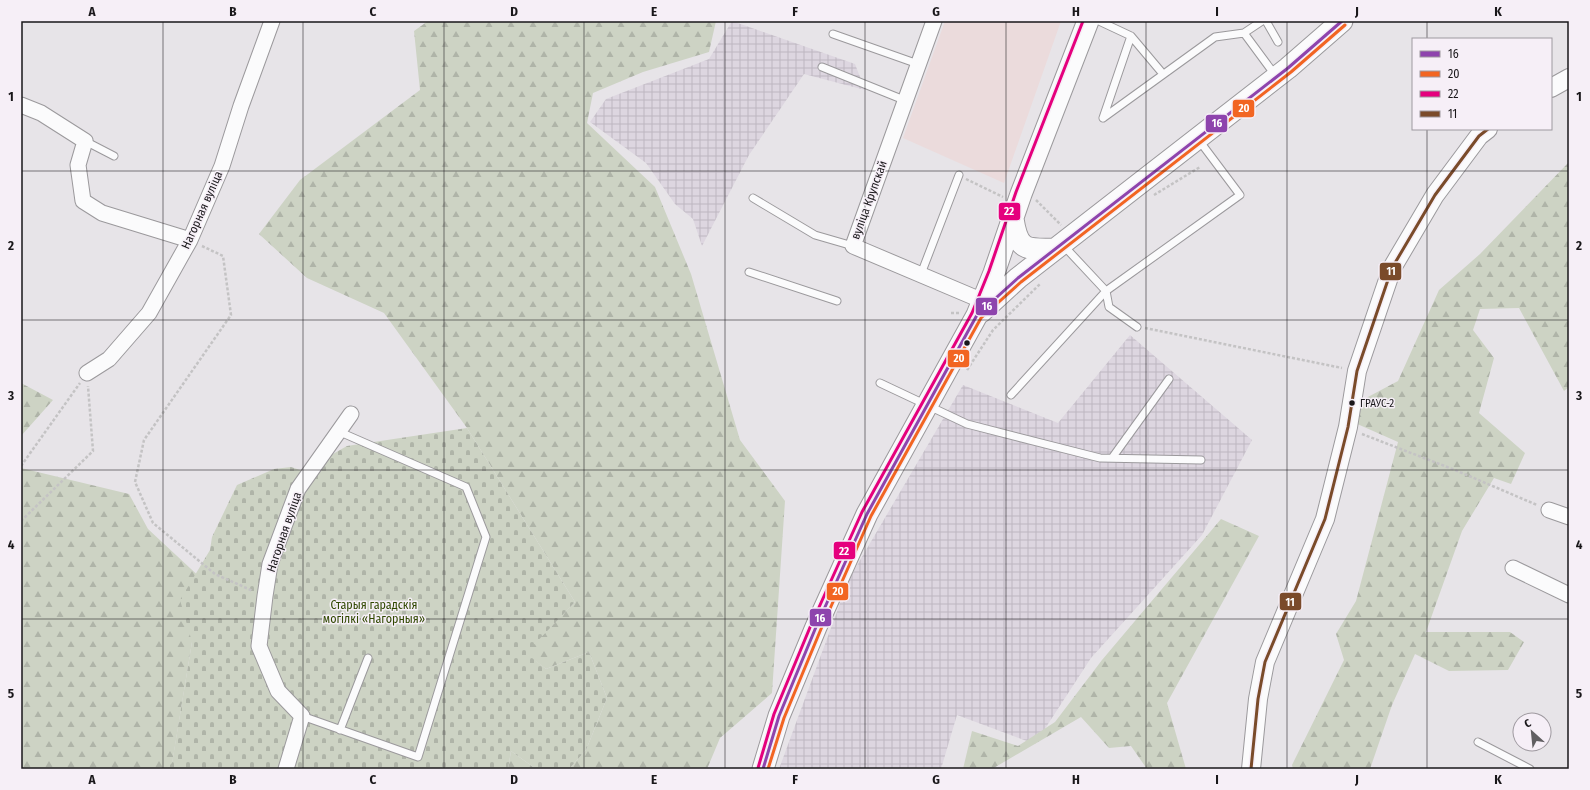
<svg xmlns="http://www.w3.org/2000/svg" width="1590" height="790" font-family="'Fira Sans Condensed',sans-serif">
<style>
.industrial{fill:url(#industrial-grid)}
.education{fill:#ebdbdc}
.forest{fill:url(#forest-firs)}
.cemetery{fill:url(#cemetery-stones)}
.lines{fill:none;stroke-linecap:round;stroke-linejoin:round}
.service-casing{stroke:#9b999c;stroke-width:9}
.minor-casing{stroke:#9b999c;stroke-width:17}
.tertiary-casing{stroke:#9b999c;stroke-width:20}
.secondary-casing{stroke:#9b999c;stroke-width:23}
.path{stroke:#c4c3c4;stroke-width:2.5;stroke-dasharray:3 2;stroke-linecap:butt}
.service{stroke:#fbfbfc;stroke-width:7}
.minor{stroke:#fbfbfc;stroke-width:15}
.tertiary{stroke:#fbfbfc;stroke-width:18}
.secondary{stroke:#fbfbfc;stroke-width:21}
.bus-1-casing{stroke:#f6eff7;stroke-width:6}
.bus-2-casing{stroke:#f6eff7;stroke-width:6}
.bus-3-casing{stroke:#f6eff7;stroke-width:6}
.bus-4-casing{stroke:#f6eff7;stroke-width:6}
.bus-1{stroke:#8e44ad;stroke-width:3}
.bus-2{stroke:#f26522;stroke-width:3}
.bus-3{stroke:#e5007d;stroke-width:3}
.bus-4{stroke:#7a4b2a;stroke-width:3}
.grid{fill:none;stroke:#19171a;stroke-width:1;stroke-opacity:0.55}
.bus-dot{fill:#19171a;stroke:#f6eff7;stroke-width:1.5}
.labels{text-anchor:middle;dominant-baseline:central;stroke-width:3;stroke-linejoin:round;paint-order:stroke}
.bus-label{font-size:11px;fill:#19171a;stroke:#f6eff7;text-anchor:start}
.street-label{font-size:12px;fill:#19171a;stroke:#f6eff7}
.park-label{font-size:12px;fill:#304800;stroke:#f6eff7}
.line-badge{stroke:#f6eff7;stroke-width:1.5}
.badge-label{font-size:11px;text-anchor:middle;font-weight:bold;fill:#fff}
.neatline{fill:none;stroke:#19171a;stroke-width:1.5}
.grid-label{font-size:13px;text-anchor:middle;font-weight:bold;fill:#19171a}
</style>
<defs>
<pattern id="industrial-grid" width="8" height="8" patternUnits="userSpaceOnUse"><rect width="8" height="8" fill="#ddd6e0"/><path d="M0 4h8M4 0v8" fill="none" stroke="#bdb7c0"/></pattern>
<pattern id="forest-firs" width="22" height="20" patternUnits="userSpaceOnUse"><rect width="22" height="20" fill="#cdd3c4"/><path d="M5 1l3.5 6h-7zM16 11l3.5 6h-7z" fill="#afb4a8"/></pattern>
<pattern id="cemetery-stones" width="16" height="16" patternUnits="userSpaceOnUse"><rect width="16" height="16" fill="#cdd3c4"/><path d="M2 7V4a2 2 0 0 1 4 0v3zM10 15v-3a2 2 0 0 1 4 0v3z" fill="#afb4a8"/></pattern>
</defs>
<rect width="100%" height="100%" fill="#e7e4e8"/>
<path class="industrial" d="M 732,21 L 855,64 L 865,90 L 804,74 L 749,155 L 702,246 L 693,219 L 675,204 L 646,163 L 590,122 L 606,99 L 709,59 Z
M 1130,335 L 1252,440 L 1202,535 L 1091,658 L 1035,744 L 957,715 L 941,769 L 779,769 L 849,579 L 963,385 L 1058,423 Z"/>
<path class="education" d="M 945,21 L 1061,21 L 1004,183 L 903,138 Z"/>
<path class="forest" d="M 428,21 L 716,21 L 709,52 L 643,72 L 593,93 L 587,123 L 655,187 L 691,274 L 740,440 L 785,501 L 772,693 L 720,738 L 707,769 L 569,769 L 586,750 L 607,698 L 589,652 L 546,669 L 525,653 L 575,602 L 467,428 L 384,313 L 307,278 L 259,234 L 300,180 L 420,90 L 414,31 Z
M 1569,162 L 1569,387 L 1564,391 L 1519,308 L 1480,309 L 1473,330 L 1494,358 L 1479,413 L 1525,453 L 1511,484 L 1494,478 L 1462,531 L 1426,632 L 1510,632 L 1524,642 L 1508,670 L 1449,671 L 1415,654 L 1392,705 L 1370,769 L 1293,769 L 1292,765 L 1344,660 L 1336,634 L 1356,601 L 1398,442 L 1355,423 L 1366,398 L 1398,381 L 1439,290 L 1480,254 Z
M 21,383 L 53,400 L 21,436 Z
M 21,468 L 129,494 L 148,529 L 205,582 L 192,642 L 172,764 L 166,769 L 21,769 Z
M 1221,519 L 1259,536 L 1167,703 L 1186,769 L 1147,769 L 1131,746 L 1109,748 L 1081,717 L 992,769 L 963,769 L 972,731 L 1018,746 L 1055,722 L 1102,660 Z
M 511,751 L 536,769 L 508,769 Z"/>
<path class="cemetery" d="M 467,428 L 575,602 L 526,653 L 546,669 L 589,652 L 607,698 L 586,750 L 569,769 L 536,769 L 511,751 L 508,769 L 166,769 L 172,763 L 192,642 L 180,600 L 210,550 L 212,537 L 237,485 L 274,469 L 291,467 L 303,471 L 347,446 Z"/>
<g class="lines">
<g class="service-casing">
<path id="service" d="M 1099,21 L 1131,36 L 1103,118
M 1266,21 L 1278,42
M 1244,33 L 1262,21
M 833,34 L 918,64
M 1131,36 L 1163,74
M 822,67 L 904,100
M 1103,118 L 1215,37 L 1244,33 L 1275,75
M 85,141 L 114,156
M 753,198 L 815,235 L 853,246
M 1063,245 L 1106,291 L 1109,307 L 1137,327
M 749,272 L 837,301
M 921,274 L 959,175
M 880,383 L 967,424 L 1100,458 L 1201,460
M 1011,395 L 1106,291 L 1240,195 L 1198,139
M 1112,458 L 1169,379
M 302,716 L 418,757 L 486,537 L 466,487 L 340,432
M 340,730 L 368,658
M 1478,742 L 1530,769"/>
</g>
<g class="minor-casing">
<path id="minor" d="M 934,21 L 853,246 L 983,301
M 21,105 L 41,113 L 85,141 L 78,165 L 83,201 L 102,213 L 190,240
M 87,373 L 109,359 L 149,313 L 190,240 L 222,166 L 241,106 L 272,21
M 1549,510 L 1569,517
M 1513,568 L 1569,595
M 286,769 L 302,716 L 278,691 L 259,646 L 265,596 L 270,564 L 298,489 L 351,414"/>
</g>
<g class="tertiary-casing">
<path id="tertiary" d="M 1551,88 L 1569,78
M 1251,769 L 1258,699 L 1265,662 L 1325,519 L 1348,427 L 1357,371 L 1392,268 L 1435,195 L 1479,136 L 1488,129"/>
</g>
<g class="secondary-casing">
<path id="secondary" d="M 1013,219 C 1018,250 1025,250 1055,249
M 981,312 L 1018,278 L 1288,68 L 1342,21
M 763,769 L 779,716 L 816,627 L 867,514 L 977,315 L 994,273 L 1021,194 L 1088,21"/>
</g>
<path class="path" d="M 966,179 L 1003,197
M 1154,195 L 1200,167
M 1036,200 L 1061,225
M 202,246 L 223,256 L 231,315 L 144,440 L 135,482 L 153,523 L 215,574 L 253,591
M 951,313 L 961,313
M 1145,328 L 1342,368
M 967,370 L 993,330 L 1041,283
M 1362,434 L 1455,470 L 1537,505
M 21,466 L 80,383
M 21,521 L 93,451 L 88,386"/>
<use href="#service" class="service"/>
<use href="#minor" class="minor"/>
<use href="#tertiary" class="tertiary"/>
<use href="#secondary" class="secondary"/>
<g class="bus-1-casing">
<path id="bus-1" d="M 763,769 L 779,716 L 816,627 L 867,514 L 977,315 L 1018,278 L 1288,68 L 1342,21"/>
</g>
<g class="bus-2-casing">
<path id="bus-2" d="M 768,769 L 784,718 L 821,629 L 871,516 L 981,318 L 1021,282 L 1291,72 L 1345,25"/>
</g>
<g class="bus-3-casing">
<path id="bus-3" d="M 758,768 L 774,714 L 811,625 L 862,512 L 972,313 L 989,271 L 1016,192 L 1083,21"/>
</g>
<g class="bus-4-casing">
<path id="bus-4" d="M 1251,769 L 1258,699 L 1265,662 L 1325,519 L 1348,427 L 1357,371 L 1392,268 L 1435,195 L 1479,136 L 1488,129"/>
</g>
<use href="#bus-1" class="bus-1"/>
<use href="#bus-2" class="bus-2"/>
<use href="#bus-3" class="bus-3"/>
<use href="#bus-4" class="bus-4"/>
</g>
<path class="grid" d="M 163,21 L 163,769M 303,21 L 303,769M 444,21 L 444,769M 584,21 L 584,769M 725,21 L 725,769M 865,21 L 865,769M 1006,21 L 1006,769M 1146,21 L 1146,769M 1287,21 L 1287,769M 1427,21 L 1427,39M 1427,129 L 1427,769M 21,171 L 1569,171M 21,320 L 1569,320M 21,470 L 1569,470M 21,619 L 1569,619"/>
<g class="bus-dot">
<circle cx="967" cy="343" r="3.5"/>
<circle cx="1352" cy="403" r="3.5"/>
</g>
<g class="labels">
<g class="bus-label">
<text x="1360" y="403">ГРАУС-2</text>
</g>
<g class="street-label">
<text transform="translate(869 200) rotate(-70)">вуліца Крупскай</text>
<text transform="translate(202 210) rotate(-66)">Нагорная вуліца</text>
<text transform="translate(284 532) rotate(-71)">Нагорная вуліца</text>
</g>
<g class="park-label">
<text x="374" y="605">Старыя гарадскія<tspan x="374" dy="14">могілкі «Нагорныя»</tspan></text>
</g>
</g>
<g class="line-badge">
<rect x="1232" y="99" width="23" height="19" rx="4" fill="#f26522"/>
<rect x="1205" y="114" width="23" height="19" rx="4" fill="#8e44ad"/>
<rect x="998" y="202" width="23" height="19" rx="4" fill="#e5007d"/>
<rect x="1379" y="262" width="23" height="19" rx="4" fill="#7a4b2a"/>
<rect x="975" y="297" width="23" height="19" rx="4" fill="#8e44ad"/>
<rect x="947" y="349" width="23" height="19" rx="4" fill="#f26522"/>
<rect x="833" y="541" width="23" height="19" rx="4" fill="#e5007d"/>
<rect x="826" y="582" width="23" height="19" rx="4" fill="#f26522"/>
<rect x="1279" y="592" width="23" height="19" rx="4" fill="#7a4b2a"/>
<rect x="809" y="608" width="23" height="19" rx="4" fill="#8e44ad"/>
</g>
<g class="badge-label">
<text x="1244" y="112">20</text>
<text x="1217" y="127">16</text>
<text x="1009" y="215">22</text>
<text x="1391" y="275">11</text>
<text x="987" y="310">16</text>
<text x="959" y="362">20</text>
<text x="844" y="555">22</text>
<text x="838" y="595">20</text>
<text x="1290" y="606">11</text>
<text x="820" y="622">16</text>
</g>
<rect width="1590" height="790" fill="none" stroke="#f6eff7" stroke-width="44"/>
<rect x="1412" y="38" width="140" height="92" fill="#f6eff7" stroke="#9e999f"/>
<rect x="1420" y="51" width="20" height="6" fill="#8e44ad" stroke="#9e999f"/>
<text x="1448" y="58" font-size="12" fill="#19171a">16</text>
<rect x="1420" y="71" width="20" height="6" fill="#f26522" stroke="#9e999f"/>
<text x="1448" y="78" font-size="12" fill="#19171a">20</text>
<rect x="1420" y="91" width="20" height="6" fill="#e5007d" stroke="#9e999f"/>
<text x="1448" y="98" font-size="12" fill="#19171a">22</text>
<rect x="1420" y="111" width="20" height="6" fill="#7a4b2a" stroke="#9e999f"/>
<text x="1448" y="118" font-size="12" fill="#19171a">11</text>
<g transform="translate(1532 732) rotate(333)"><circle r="19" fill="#f6eff7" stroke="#9e999f"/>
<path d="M0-3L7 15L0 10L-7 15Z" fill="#615f62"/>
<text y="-6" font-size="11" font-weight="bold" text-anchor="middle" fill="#19171a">С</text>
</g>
<rect x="22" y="22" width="1546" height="746" class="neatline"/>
<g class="grid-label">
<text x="92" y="16">A</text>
<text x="233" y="16">B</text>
<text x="373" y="16">C</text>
<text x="514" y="16">D</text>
<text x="654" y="16">E</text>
<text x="795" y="16">F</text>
<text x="936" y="16">G</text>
<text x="1076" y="16">H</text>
<text x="1217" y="16">I</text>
<text x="1357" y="16">J</text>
<text x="1498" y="16">K</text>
<text x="11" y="101">1</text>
<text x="1579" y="101">1</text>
<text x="11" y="250">2</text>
<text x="1579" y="250">2</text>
<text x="11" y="400">3</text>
<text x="1579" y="400">3</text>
<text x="11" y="549">4</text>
<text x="1579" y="549">4</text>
<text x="11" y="698">5</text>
<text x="1579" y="698">5</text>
<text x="92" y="784">A</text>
<text x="233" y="784">B</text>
<text x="373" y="784">C</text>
<text x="514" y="784">D</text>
<text x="654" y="784">E</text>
<text x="795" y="784">F</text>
<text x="936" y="784">G</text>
<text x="1076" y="784">H</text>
<text x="1217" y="784">I</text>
<text x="1357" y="784">J</text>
<text x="1498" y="784">K</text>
</g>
</svg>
